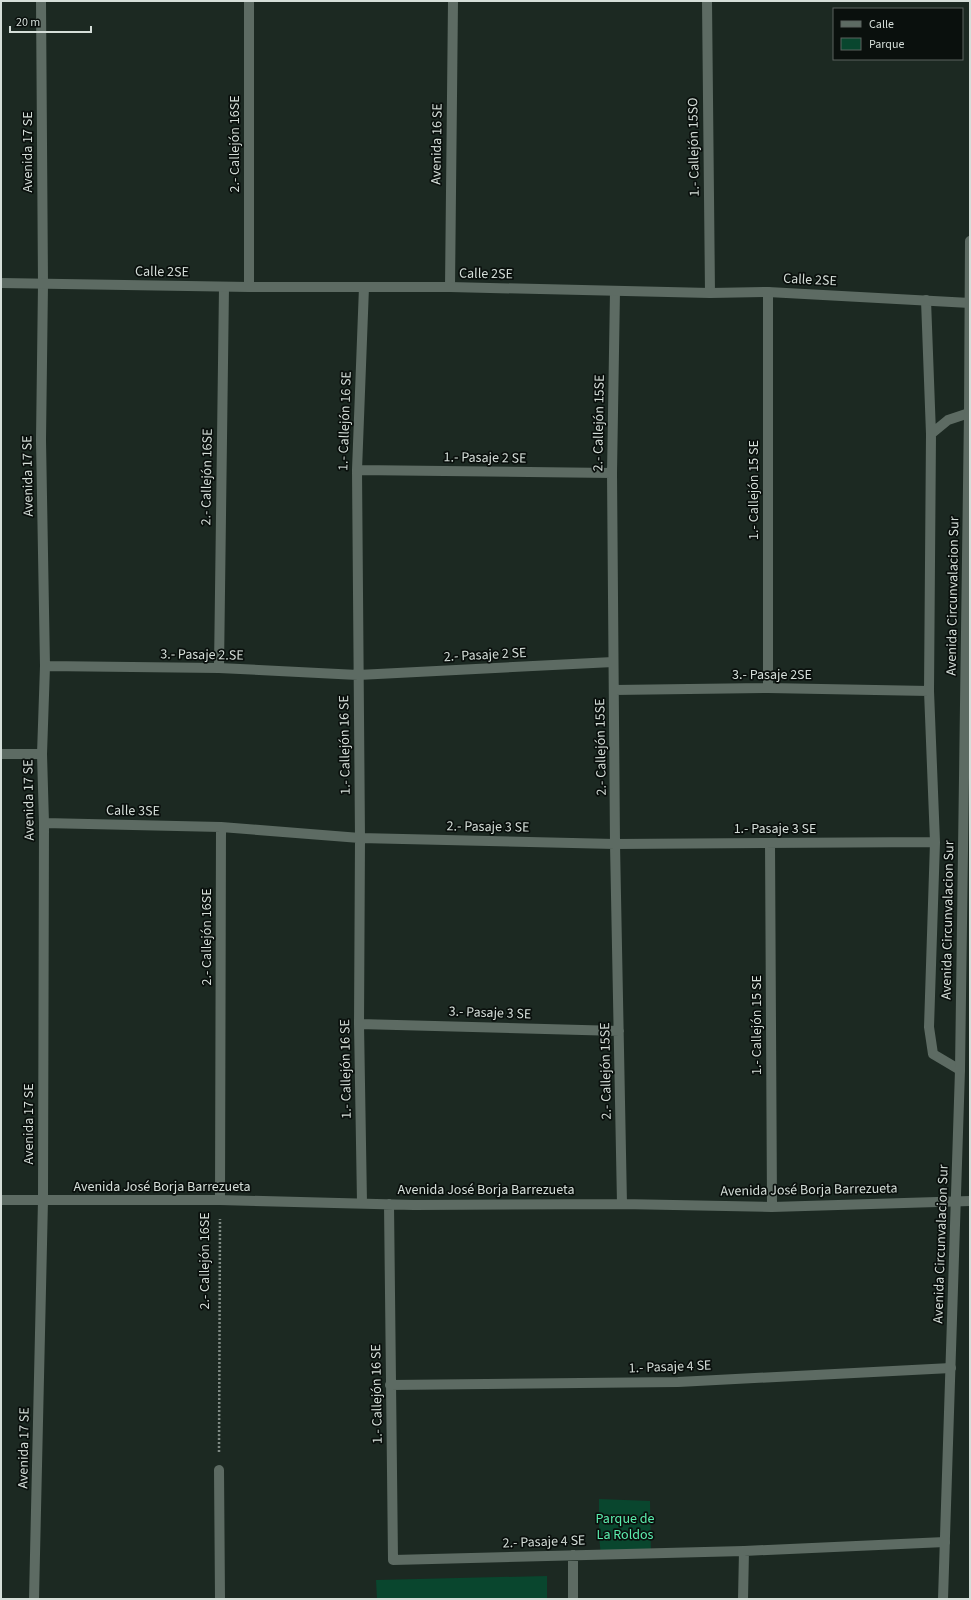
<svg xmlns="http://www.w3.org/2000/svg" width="971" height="1600" font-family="'Source Sans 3',sans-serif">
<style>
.green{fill:#09462e}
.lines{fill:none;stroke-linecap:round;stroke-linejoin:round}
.path{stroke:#808b85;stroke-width:2.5;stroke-dasharray:2 2;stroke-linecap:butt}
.street{stroke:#5d6b63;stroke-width:10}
.secondary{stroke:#5d6b63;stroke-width:10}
.labels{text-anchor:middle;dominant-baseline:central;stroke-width:3.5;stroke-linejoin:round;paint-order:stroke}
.street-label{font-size:14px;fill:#d5ded9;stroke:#0a100d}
.park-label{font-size:14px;fill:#5ceeae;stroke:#0a100d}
</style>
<rect width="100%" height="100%" fill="#1c2922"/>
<path class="green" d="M 599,1499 L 650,1501 L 651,1554 L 601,1555 L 599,1537 Z
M 547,1576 L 547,1599 L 377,1599 L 376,1580 Z"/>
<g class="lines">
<path class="path" d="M 219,1452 L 220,1219"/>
<path class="street" d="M 707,1 L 710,293
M 249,287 L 249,1
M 450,287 L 453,1
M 615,291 L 612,473 L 615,844 L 622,1204
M 926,300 L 931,434
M 357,470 L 612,473
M 45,666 L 219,668 L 358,675 L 613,662
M 219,668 L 224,287
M 768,688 L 768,292
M 614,690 L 768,688 L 929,691
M 1,754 L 42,754
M 44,823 L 221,827 L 360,838 L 615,844 L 935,842
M 770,843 L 772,1207
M 359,1024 L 619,1031
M 960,1070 L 933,1054 L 929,1027 L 935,842 L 929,691 L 931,434 L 948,420 L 969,413
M 1,1200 L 220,1200 L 414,1205 L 622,1204 L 772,1207 L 970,1201
M 220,1200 L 221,827
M 362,1203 L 359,1024 L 360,838 L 357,470 L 364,287
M 389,1204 L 393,1560 L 744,1551 L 945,1542
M 390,1385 L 678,1382 L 951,1368
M 219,1470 L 220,1599
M 34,1599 L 43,1200 L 44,823 L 42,754 L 45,666 L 41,440 L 43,284 L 41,1
M 573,1599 L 573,1555
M 743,1599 L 744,1551"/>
<path class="secondary" d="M 1,283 L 249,287 L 450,287 L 710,293 L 768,292 L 970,303
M 943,1599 L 960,1070 L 969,413 L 970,241"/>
</g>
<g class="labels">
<g class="street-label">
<text transform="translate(235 144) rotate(-90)">2.- Callejón 16SE</text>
<text transform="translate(437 144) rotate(-89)">Avenida 16 SE</text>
<text transform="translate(694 147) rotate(-91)">1.- Callejón 15SO</text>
<text transform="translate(28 152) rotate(-90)">Avenida 17 SE</text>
<text transform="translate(162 272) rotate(1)">Calle 2SE</text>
<text transform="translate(486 274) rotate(1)">Calle 2SE</text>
<text transform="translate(810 280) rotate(3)">Calle 2SE</text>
<text transform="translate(345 421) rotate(-88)">1.- Callejón 16 SE</text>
<text transform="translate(599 423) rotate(-89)">2.- Callejón 15SE</text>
<text transform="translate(485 458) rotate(1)">1.- Pasaje 2 SE</text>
<text transform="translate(28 476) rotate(-91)">Avenida 17 SE</text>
<text transform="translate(207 477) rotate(-89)">2.- Callejón 16SE</text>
<text transform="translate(754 490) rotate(-90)">1.- Callejón 15 SE</text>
<text transform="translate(953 596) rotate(-89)">Avenida Circunvalacion Sur</text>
<text transform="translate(202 655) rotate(1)">3.- Pasaje 2.SE</text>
<text transform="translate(485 655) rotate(-3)">2.- Pasaje 2 SE</text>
<text x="772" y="675">3.- Pasaje 2SE</text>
<text transform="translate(345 745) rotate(-91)">1.- Callejón 16 SE</text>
<text transform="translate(601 747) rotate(-91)">2.- Callejón 15SE</text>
<text transform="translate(29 800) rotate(-91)">Avenida 17 SE</text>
<text transform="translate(133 811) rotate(1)">Calle 3SE</text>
<text transform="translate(488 827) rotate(1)">2.- Pasaje 3 SE</text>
<text x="775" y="829">1.- Pasaje 3 SE</text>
<text transform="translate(948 920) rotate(-89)">Avenida Circunvalacion Sur</text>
<text transform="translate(207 937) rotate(-90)">2.- Callejón 16SE</text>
<text transform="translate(490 1013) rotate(2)">3.- Pasaje 3 SE</text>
<text transform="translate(757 1025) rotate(-90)">1.- Callejón 15 SE</text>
<text transform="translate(346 1069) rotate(-91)">1.- Callejón 16 SE</text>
<text transform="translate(606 1071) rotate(-91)">2.- Callejón 15SE</text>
<text transform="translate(29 1124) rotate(-90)">Avenida 17 SE</text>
<text x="162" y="1187">Avenida José Borja Barrezueta</text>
<text x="486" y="1190">Avenida José Borja Barrezueta</text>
<text transform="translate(809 1190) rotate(-1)">Avenida José Borja Barrezueta</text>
<text transform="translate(941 1244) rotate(-88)">Avenida Circunvalacion Sur</text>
<text transform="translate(205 1261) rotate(-90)">2.- Callejón 16SE</text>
<text transform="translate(670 1367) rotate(-2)">1.- Pasaje 4 SE</text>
<text transform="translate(377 1394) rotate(-91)">1.- Callejón 16 SE</text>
<text transform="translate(24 1448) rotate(-89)">Avenida 17 SE</text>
<text transform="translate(544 1542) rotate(-2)">2.- Pasaje 4 SE</text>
</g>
<g class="park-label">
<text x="625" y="1519">Parque de<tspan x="625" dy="16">La Roldos</tspan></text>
</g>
</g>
<rect width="971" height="1600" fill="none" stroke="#d5ded9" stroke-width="4"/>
<rect x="833" y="8" width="130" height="52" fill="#0a100d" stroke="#5b625f"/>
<rect x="841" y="21" width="20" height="6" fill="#5d6b63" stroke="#5b625f"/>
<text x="869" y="28" font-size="12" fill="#d5ded9">Calle</text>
<rect x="841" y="38" width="20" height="12" fill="#09462e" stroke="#5b625f"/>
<text x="869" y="48" font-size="12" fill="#d5ded9">Parque</text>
<path d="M10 26v6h81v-6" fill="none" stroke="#d5ded9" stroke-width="2"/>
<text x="16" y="26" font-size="12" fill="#d5ded9" stroke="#0a100d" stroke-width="3" paint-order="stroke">20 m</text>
</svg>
